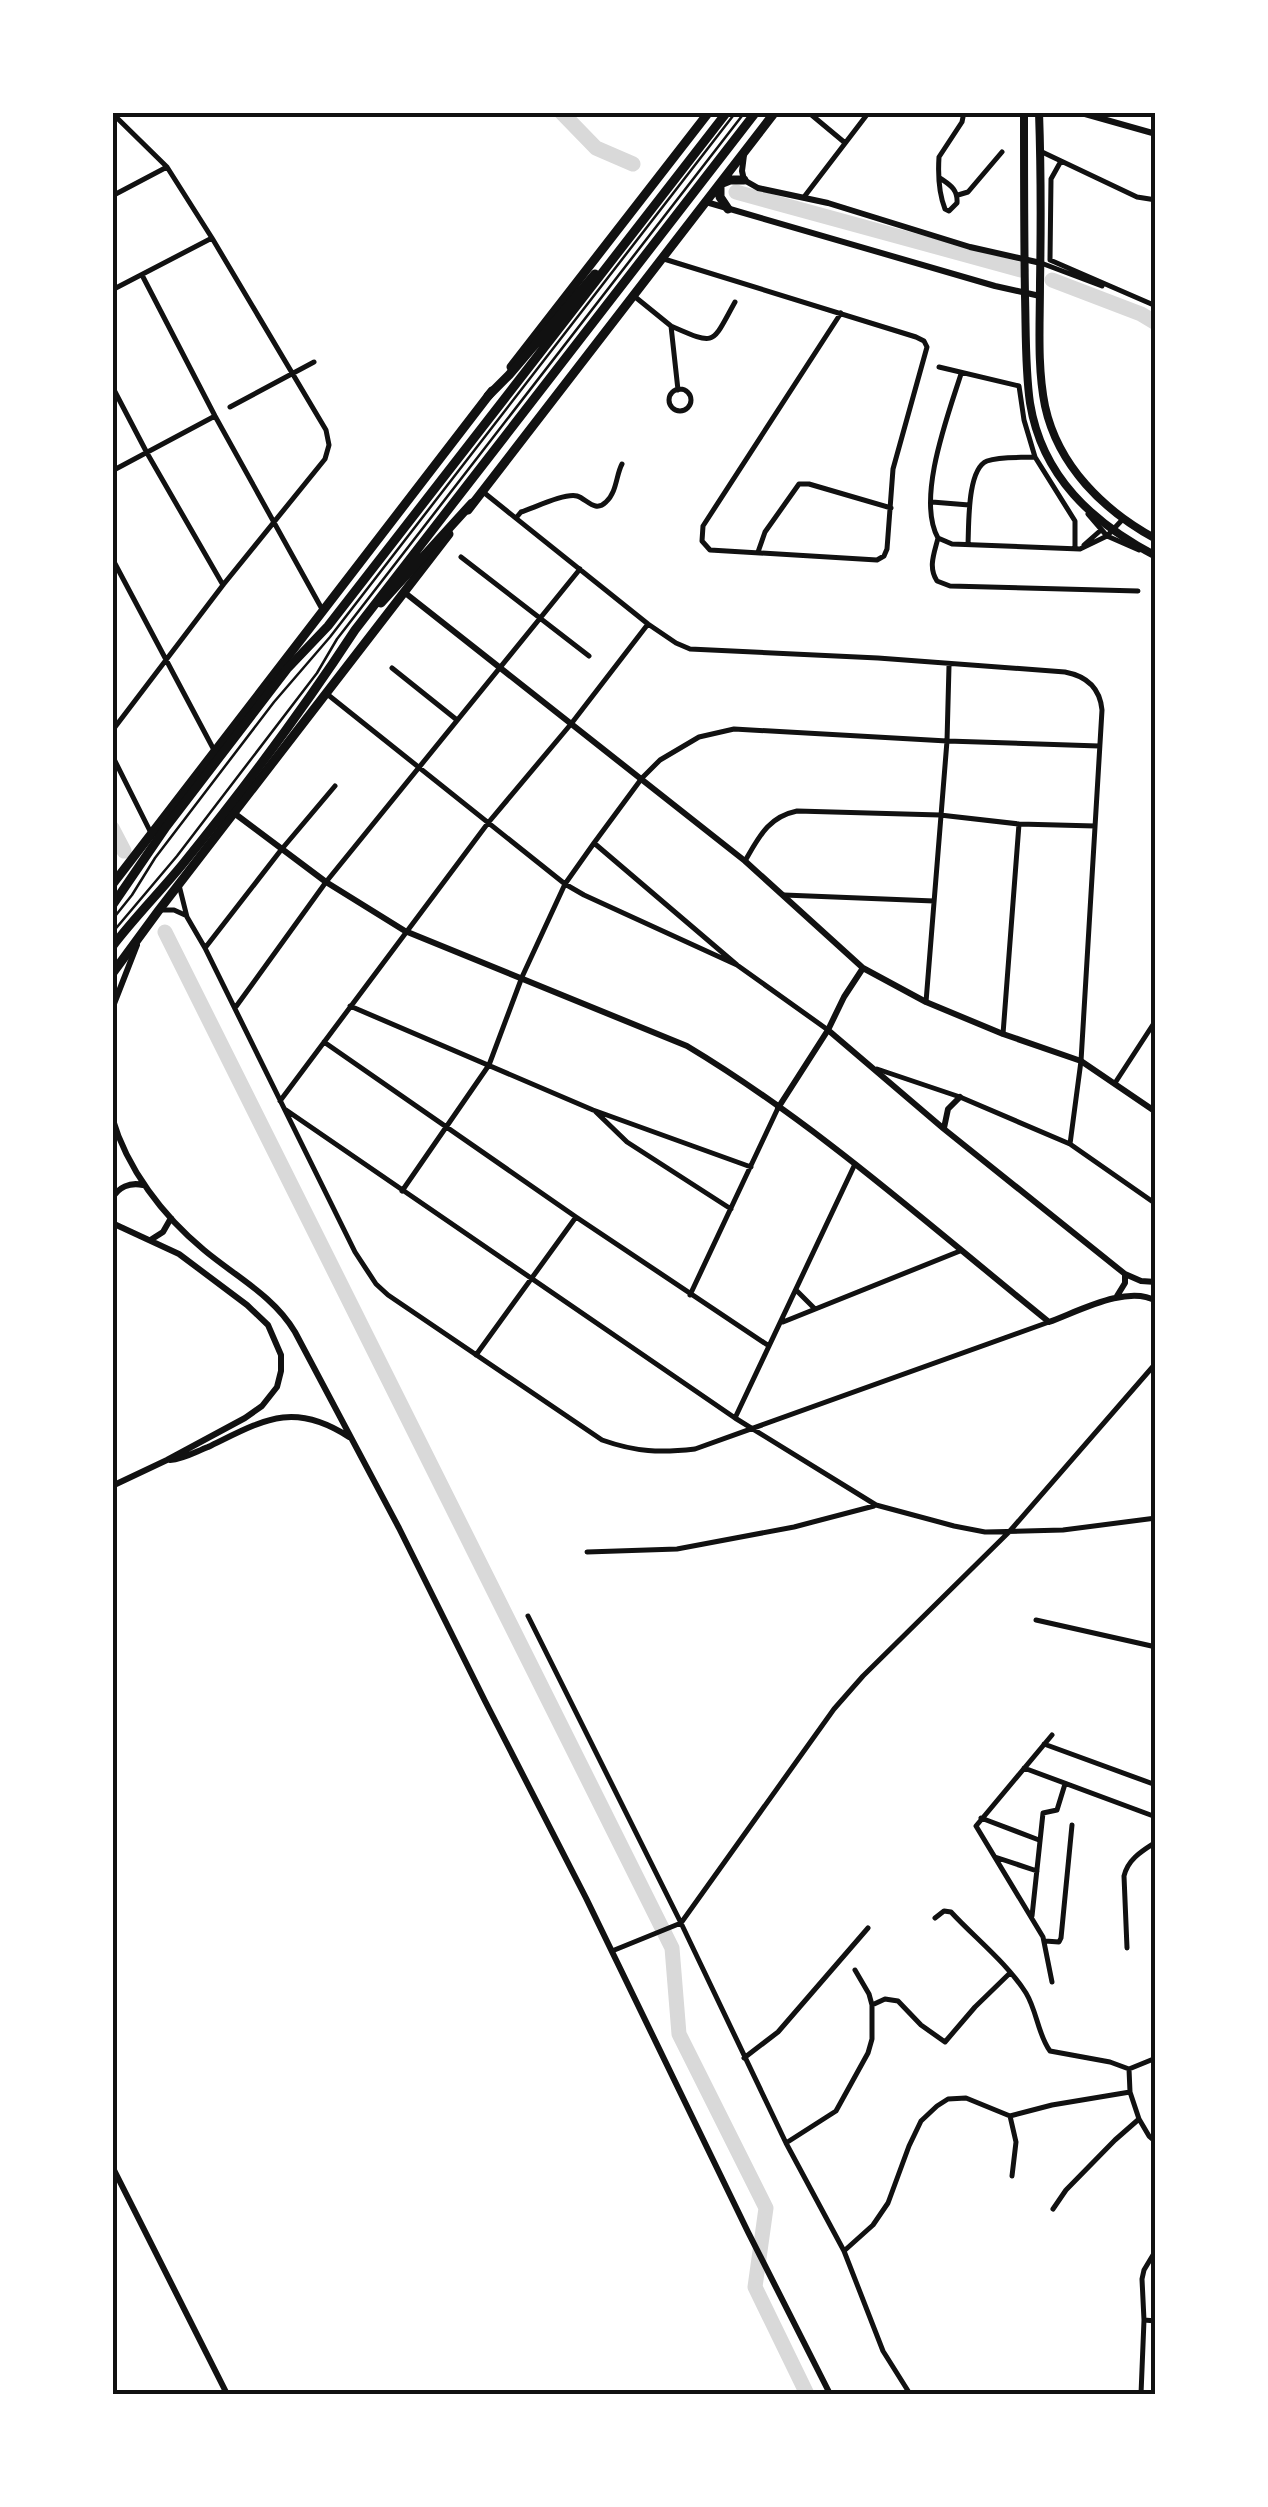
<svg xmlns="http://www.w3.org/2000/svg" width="1268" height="2507" font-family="Quicksand,sans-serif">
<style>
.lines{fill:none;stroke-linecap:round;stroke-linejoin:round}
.river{stroke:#d9d9d9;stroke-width:15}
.service{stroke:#111;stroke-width:2.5}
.minor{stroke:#111;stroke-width:5}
.tertiary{stroke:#111;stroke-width:6}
.primary{stroke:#111;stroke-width:8}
.trunk{stroke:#111;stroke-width:9}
.motorway{stroke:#111;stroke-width:9}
.neatline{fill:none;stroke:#111;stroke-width:4}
</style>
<rect width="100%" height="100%" fill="#fff"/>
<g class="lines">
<path class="river" d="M 561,112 L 596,148 L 633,164
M 736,192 L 1021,270
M 1052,280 L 1141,314 L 1156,323
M 112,828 L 124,851
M 165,932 L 672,1948 L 679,2034 L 766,2208 L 755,2287 L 807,2394"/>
<path class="service" d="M 112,920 L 132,895 L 155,858 L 274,702 L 330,637 L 736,112
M 112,933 L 177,856 L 317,673 L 337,639 L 745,112"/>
<path class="minor" d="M 808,112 L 844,142
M 112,113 L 167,167 L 212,238 L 326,430 L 329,445 L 325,459 L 223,585 L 112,731
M 1040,151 L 1137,197 L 1156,200
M 1061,161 L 1051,179 L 1050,260 L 1156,306
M 940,178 C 950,185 958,189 957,203 L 949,211 L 945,209 C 939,194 938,173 939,157 L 962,122 L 963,117 L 961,112
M 958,195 L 968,192 L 1002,152
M 112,196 L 167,167
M 804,197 L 869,112
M 664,259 L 916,337 L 924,341 L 927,347 L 893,469 L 887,549 L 884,556 L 877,560 L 710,550 L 702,541 L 703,526 L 841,313
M 1041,263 L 1102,286
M 142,275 L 215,416 L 322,609
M 112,290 L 212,238
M 634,296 L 671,326 L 678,390
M 671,326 C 717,346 711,345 735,302
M 939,367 L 1019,386 L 1024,420 L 1035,457 L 1075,521 L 1075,549
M 961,374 C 948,415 916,499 938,538 C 934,554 928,567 937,581 L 950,586 L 1138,591
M 112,386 L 147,453 L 223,585
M669 400a11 11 0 1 1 22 0a11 11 0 1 1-22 0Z
M 230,407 L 314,362
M 112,471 L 215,416
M 482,491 L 648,624 L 676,643 L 690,649 L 878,658 L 1065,672 C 1086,676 1100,688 1102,710 L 1081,1061 L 1070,1144
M 932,502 L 969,505
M 1088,514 L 1107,536 L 1139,550
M 516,518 L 521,512 C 534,508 564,493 577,496 C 587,499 595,513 606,502 C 617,492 616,475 622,464
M 938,538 L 952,544 L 1080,549 L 1107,536 L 1123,519
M 968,544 C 969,525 967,469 987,461 C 1001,456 1021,458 1035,457
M 1084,545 L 1101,530
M 758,552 L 765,532 L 799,484 L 809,484 L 891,508
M 461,557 L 589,656
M 112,558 L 214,750
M 392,668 L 457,720
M 327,694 L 565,884 L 584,895 L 737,965
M 112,755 L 151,833
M 594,843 L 737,965 L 828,1030
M 745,861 C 759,837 768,817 797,811 L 940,815 L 1019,824 L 1095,826
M 179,885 L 187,917 L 205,948 L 355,1252 L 376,1284 L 388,1295 L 602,1440 C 636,1452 660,1453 695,1449 L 1049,1322
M 784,895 L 934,901
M 162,910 L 174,910 L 185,915
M 205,948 L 281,850 L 335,786
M 926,1002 L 947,741 L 949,666
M 350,1006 L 593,1110 L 751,1167
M 235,1008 L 326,882 L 580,569
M 1003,1034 L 1019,824
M 324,1042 L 576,1217 L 769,1346
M 877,1069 L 960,1097 L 1070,1144 L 1156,1204
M 1115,1083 L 1156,1020
M 280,1101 L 488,823 L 571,724 L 648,624
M 286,1110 L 735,1418 L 876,1505 L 954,1526 L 985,1532 L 1063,1530 L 1156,1518
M 596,1112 L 627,1142 L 731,1209
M 402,1191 L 489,1065 L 522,977 L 565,884 L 594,843 L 642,778 L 660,760 L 699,737 L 734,729 L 947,741 L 1099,746
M 796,1290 L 815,1309
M 690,1295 L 778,1108
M 783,1322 L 960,1251
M 476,1355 L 576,1217
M 735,1418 L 855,1164
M 587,1552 L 677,1549 L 794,1527 L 874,1506
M 528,1616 L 681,1923 L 786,2143 L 844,2251 L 883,2351 L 910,2394
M 1036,1620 L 1156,1647
M 1044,1744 L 1156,1785
M 1024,1768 L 1156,1817
M 981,1818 L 1039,1840
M 995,1857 L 1037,1871
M 1032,1916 L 1043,1813 L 1057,1810 L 1065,1784
M 935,1918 L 944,1911 L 951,1912 C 975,1938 1007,1963 1026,1993 C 1037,2011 1038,2035 1050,2051 L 1110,2062 L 1129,2069
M 1045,1941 L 1059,1942 L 1061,1938 L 1072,1825
M 1127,1948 L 1124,1876 C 1128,1859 1142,1851 1156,1842
M 612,1951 L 681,1923 L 834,1709 L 863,1676 L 1009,1532 L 1156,1363
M 1052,1982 L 1043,1937 L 976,1826 L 1052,1735
M 872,2005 L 885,1999 L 898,2001 L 921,2025 L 945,2042 L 975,2007 L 1010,1973
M 744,2058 L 778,2032 L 868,1928
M 1129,2069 L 1156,2058
M 1010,2116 L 1016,2142 L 1012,2176
M 1139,2119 L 1149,2136 L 1156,2142
M 786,2143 L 836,2111 L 868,2053 L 872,2039 L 872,2005 L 869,1994 L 855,1970
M 1053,2209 L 1066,2190 L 1115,2140 L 1139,2119 L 1130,2092 L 1129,2069
M 844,2251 L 873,2225 L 888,2203 L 909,2146 L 921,2121 L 937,2106 L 948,2099 L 966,2098 L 1010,2116 L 1052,2105 L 1130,2092
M 1144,2320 L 1156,2321
M 1141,2394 L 1144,2320 L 1142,2279 L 1144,2270 L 1156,2250"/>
<path class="tertiary" d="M 1078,112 L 1156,134
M 744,155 L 742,171 L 744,180 L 758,188 L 828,203 L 970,247 L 1041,263
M 706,202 L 995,286 L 1040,296
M 404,592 L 745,861 L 863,968 L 926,1002 L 1003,1034 L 1081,1061 L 1156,1112
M 234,813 L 326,882 L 405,931 L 687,1046 C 817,1124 931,1227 1049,1322 C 1077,1312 1128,1284 1156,1301
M 112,1009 L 137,945
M 828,1030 L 944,1129 L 1125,1274 L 1141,1281 L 1156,1282
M 778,1108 L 828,1030 L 844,997 L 863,968
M 112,1117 C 127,1169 163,1216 204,1250 C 235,1276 274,1296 295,1332 L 399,1528 L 485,1701 L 586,1898 L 748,2232 L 830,2394
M 944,1128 L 948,1109 L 960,1097
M 112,1199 C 118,1187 130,1182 143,1185
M 112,1223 L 179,1254 L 247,1305 L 268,1325 L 281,1355 L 281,1371 L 277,1387 L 262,1406 L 245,1418 L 167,1460 L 112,1486
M 152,1239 L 163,1232 L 171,1218
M 1117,1296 L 1125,1283 L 1125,1274
M 170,1460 C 184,1459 195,1452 208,1447 C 262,1421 292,1400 349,1437
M 112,2166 L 227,2394"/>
<path class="primary" d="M 1024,112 C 1024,174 1024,235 1025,296 C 1026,331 1025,368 1030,403 C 1042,477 1093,523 1156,556
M 1039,112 C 1041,169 1041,226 1040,283 C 1040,323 1037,367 1045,406 C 1058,466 1104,511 1156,539"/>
<path class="trunk" d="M 728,209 L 720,197 L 720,184 L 730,180 L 744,180
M 511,367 L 709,112
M 468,510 L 775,112
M 112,885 L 492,391
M 112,974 L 159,910 L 449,534"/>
<path class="motorway" d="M 488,396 L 509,375 L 595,274
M 381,603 L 472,503
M 112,906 L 166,827 L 287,669 L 328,626 L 727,112
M 112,947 C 134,918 159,893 182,865 C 243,790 302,711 355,630 L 756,112"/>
</g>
<rect width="1268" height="2507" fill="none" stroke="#ffffff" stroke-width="230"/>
<rect x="115" y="115" width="1038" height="2277" class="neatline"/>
</svg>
